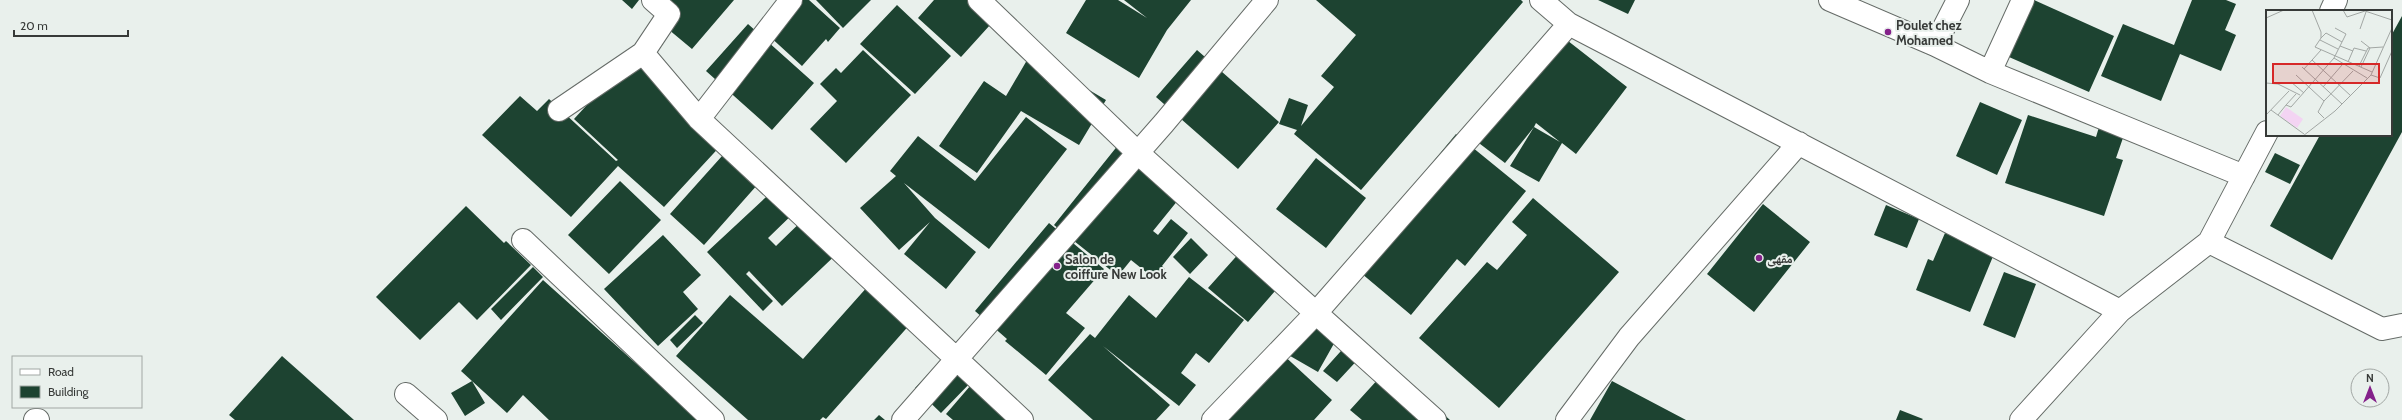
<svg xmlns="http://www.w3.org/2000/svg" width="2402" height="420" font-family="Cabin,'Noto Naskh Arabic',sans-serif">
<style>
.building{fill:#1d4331;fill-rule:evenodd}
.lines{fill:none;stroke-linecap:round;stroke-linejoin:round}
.minor-casing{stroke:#656b67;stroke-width:24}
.minor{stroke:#fff;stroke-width:22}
.poi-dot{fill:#84218a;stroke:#e9f0ec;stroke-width:1.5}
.labels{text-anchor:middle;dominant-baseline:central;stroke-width:4;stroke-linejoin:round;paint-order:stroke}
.poi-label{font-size:13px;font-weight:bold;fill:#373a38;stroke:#e9f0ec;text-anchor:start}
.inset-road{fill:none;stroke:#a2a7a4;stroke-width:1}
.view{fill:#d62828;fill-opacity:0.15;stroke:#d62828;stroke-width:2}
.inset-edge{fill:none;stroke:#373a38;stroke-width:2}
</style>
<rect width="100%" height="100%" fill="#e9f0ec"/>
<path class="building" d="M 622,0 L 639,0 L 632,9 Z
M 654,0 L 734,0 L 692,49 L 668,29 Z
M 780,0 L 809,0 L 840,28 L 828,42 L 826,39 L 802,66 L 757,25 Z
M 816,0 L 871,0 L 843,28 Z
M 934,0 L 985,0 L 1000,14 L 961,57 L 918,18 Z
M 1086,0 L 1118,0 L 1147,18 L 1124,0 L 1191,0 L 1167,30 L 1139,78 L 1066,33 Z
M 1316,0 L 1521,0 L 1523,2 L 1361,190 L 1294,134 L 1297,130 L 1279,124 L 1289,98 L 1308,105 L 1301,126 L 1334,87 L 1321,76 L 1356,35 Z
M 1598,0 L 1635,0 L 1628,14 Z
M 2034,0 L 2114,36 L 2089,92 L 2009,57 Z
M 2192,0 L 2226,0 L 2236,4 L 2225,30 L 2236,35 L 2221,71 L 2180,54 L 2161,101 L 2101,76 L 2123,24 L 2174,45 Z
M 897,5 L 951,56 L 915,94 L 860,44 Z
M 2402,16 L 2402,132 L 2332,260 L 2270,226 L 2320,135 L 2391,135 L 2391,36 Z
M 748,24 L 814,83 L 772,130 L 706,71 Z
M 1554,30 L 1627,87 L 1576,154 L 1562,143 L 1539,182 L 1510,166 L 1534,127 L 1505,163 L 1471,137 ZM 1536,123 L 1560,142 L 1534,127 Z
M 863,50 L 911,95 L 846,163 L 810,129 L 837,101 L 820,84 L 836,68 L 841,73 Z
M 1197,50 L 1279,122 L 1238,169 L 1156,97 Z
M 1030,55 L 1106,100 L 1079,145 L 1021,111 L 977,173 L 939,146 L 984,81 L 1006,96 Z
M 632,56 L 725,141 L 664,207 L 618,166 L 571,217 L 482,135 L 520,96 L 537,111 L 549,99 L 616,161 L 618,160 L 574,119 Z
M 1980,102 L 2022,120 L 1997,175 L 1956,156 Z
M 2028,115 L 2096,137 L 2099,127 L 2124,135 L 2116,158 L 2123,160 L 2104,216 L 2005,183 Z
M 1026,117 L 1067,149 L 989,249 L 904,183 L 935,218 L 976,252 L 946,289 L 904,254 L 930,222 L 899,250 L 860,208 L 896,176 L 890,171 L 918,136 L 975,181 Z
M 1456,134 L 1526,191 L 1465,266 L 1457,259 L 1411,315 L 1355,268 L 1385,220 Z
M 1123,139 L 1187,189 L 1153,231 L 1158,235 L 1171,219 L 1188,233 L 1162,266 L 1165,269 L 1156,280 L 1131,260 L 1118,276 L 1054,225 Z
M 731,146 L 765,176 L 704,245 L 670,214 Z
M 2275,153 L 2300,165 L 2290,184 L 2265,172 Z
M 1316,158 L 1366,198 L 1326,248 L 1276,209 Z
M 620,181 L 661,220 L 609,274 L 568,235 Z
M 778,186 L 799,208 L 768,238 L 776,246 L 810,213 L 844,247 L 782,306 L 749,271 L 746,274 L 773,301 L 763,311 L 707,252 Z
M 1533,198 L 1619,272 L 1499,408 L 1419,338 L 1487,262 L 1497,270 L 1527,235 L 1512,222 Z
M 1763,204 L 1810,242 L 1754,312 L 1707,274 Z
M 1886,205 L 1919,219 L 1907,248 L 1874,235 Z
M 466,206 L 504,243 L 506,241 L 531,265 L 477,320 L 459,302 L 420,340 L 376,297 Z
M 1049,223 L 1104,269 L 1066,313 L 1085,328 L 1046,375 L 1005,341 L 1007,339 L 975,311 Z
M 1945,233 L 1994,254 L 1970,312 L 1916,290 L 1928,259 L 1933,261 Z
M 663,235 L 701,275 L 683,292 L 698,309 L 658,346 L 604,289 Z
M 1191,238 L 1208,255 L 1190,274 L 1173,257 Z
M 1250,241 L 1289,275 L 1248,322 L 1208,288 Z
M 533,267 L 543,277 L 501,320 L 491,309 Z
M 2004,272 L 2036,284 L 2015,338 L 1983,325 Z
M 877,276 L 920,313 L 826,419 L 823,417 L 820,420 L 748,420 L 676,356 L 730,295 L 803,359 Z
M 1189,277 L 1244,320 L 1209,363 L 1196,353 L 1181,373 L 1196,385 L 1179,406 L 1103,346 L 1170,405 L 1156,420 L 1093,420 L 1048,380 L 1090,334 L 1095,338 L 1129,295 L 1156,318 Z
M 543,280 L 699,420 L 549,420 L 523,395 L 507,413 L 461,371 Z
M 1309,312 L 1341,331 L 1318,372 L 1285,353 Z
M 695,315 L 703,323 L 677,348 L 670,340 Z
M 1349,342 L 1363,354 L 1337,382 L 1323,371 Z
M 1279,351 L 1332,400 L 1314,420 L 1215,420 Z
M 948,353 L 975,378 L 941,413 L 915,388 Z
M 282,356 L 354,420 L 235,420 L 229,415 Z
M 1390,366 L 1450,420 L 1362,420 L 1350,410 Z
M 983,371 L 1020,403 L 1006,420 L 953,420 L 946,414 Z
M 472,381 L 485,403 L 465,416 L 451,393 Z
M 1612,381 L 1686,420 L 1590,420 Z
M 1900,410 L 1923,419 L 1922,420 L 1896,420 Z
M 879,415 L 885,420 L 874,420 Z"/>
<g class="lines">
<g class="minor-casing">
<path id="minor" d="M 979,0 L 1138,153 L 1435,420
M 1541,0 L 1569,24 L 2120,311
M 1830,0 L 1935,45 L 1990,72 L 2244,176
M 2331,11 L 2336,0
M 1935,45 L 1958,0
M 643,53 L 699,119 L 1022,420
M 1990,72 L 2023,0
M 559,110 L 643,53 L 669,14 L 653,0
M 699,119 L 791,0
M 523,240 L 713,420
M 2209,242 L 2382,329 L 2402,325
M 406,394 L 436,420
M 35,420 L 38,420
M 903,420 L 1164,123 L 1267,0
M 1213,420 L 1316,313 L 1569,24
M 1567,420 L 1629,337 L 1799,143
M 2021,420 L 2120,311 L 2209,242 L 2267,132"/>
</g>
<use href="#minor" class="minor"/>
</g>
<g class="poi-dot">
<circle cx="1888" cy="32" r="4"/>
<circle cx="1759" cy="258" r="4"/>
<circle cx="1057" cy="266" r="4"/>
</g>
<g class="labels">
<g class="poi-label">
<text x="1896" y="25">Poulet chez<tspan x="1896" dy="15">Mohamed</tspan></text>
<text x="1767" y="258">مقهى</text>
<text x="1065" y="259">Salon de<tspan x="1065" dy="15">coiffure New Look</tspan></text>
</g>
</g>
<g transform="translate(2266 10)">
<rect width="126" height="126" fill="#e9f0ec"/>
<path d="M 20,97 L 37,109 L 31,118 L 14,106 Z" fill="#f3d4f3"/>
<path class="inset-road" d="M 46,0 L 55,22 L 55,28 L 49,37 L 106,62M 77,0 L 81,7 L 99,1 L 126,10M 0,8 L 18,0M 94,19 L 100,2M 55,28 L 60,23 L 76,32M 54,30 L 72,39M 74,36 L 87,41M 68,48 L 101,68M 46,50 L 85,86M 82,52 L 88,38 L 100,41M 93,56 L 102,38 L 117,37M 36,57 L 76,94M 95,57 L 104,38 L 95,31M 38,59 L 55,40M 30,65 L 58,91M 105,65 L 114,68 L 126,41M 25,72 L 38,83M 0,73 L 12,74 L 34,85M 57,77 L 76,55M 20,95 L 30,84M 5,100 L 38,124M 0,105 L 23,81M 12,105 L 20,95 L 25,97 L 68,48 L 80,24 L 69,18M 58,108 L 52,102 L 58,91 L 87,61M 37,126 L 69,101 L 105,65 L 126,18"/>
<path class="view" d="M 7,54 L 113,54 L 113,73 L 7,73 Z"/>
<rect width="126" height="126" class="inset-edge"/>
</g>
<rect x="12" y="356" width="130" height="52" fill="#e9f0ec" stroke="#a2a7a4"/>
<rect x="20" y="369" width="20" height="6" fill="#ffffff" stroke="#a2a7a4"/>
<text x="48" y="376" font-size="12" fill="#373a38">Road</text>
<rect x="20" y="386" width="20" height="12" fill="#1d4331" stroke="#a2a7a4"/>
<text x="48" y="396" font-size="12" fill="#373a38">Building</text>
<g transform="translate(2370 388)"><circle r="19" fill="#e9f0ec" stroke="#a2a7a4"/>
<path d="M0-3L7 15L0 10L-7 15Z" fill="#84218a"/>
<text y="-6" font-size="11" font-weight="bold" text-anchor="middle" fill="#373a38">N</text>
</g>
<path d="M14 30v6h114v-6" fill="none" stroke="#373a38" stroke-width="2"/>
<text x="20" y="30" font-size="12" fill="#373a38" stroke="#e9f0ec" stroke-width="3" paint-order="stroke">20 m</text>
</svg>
